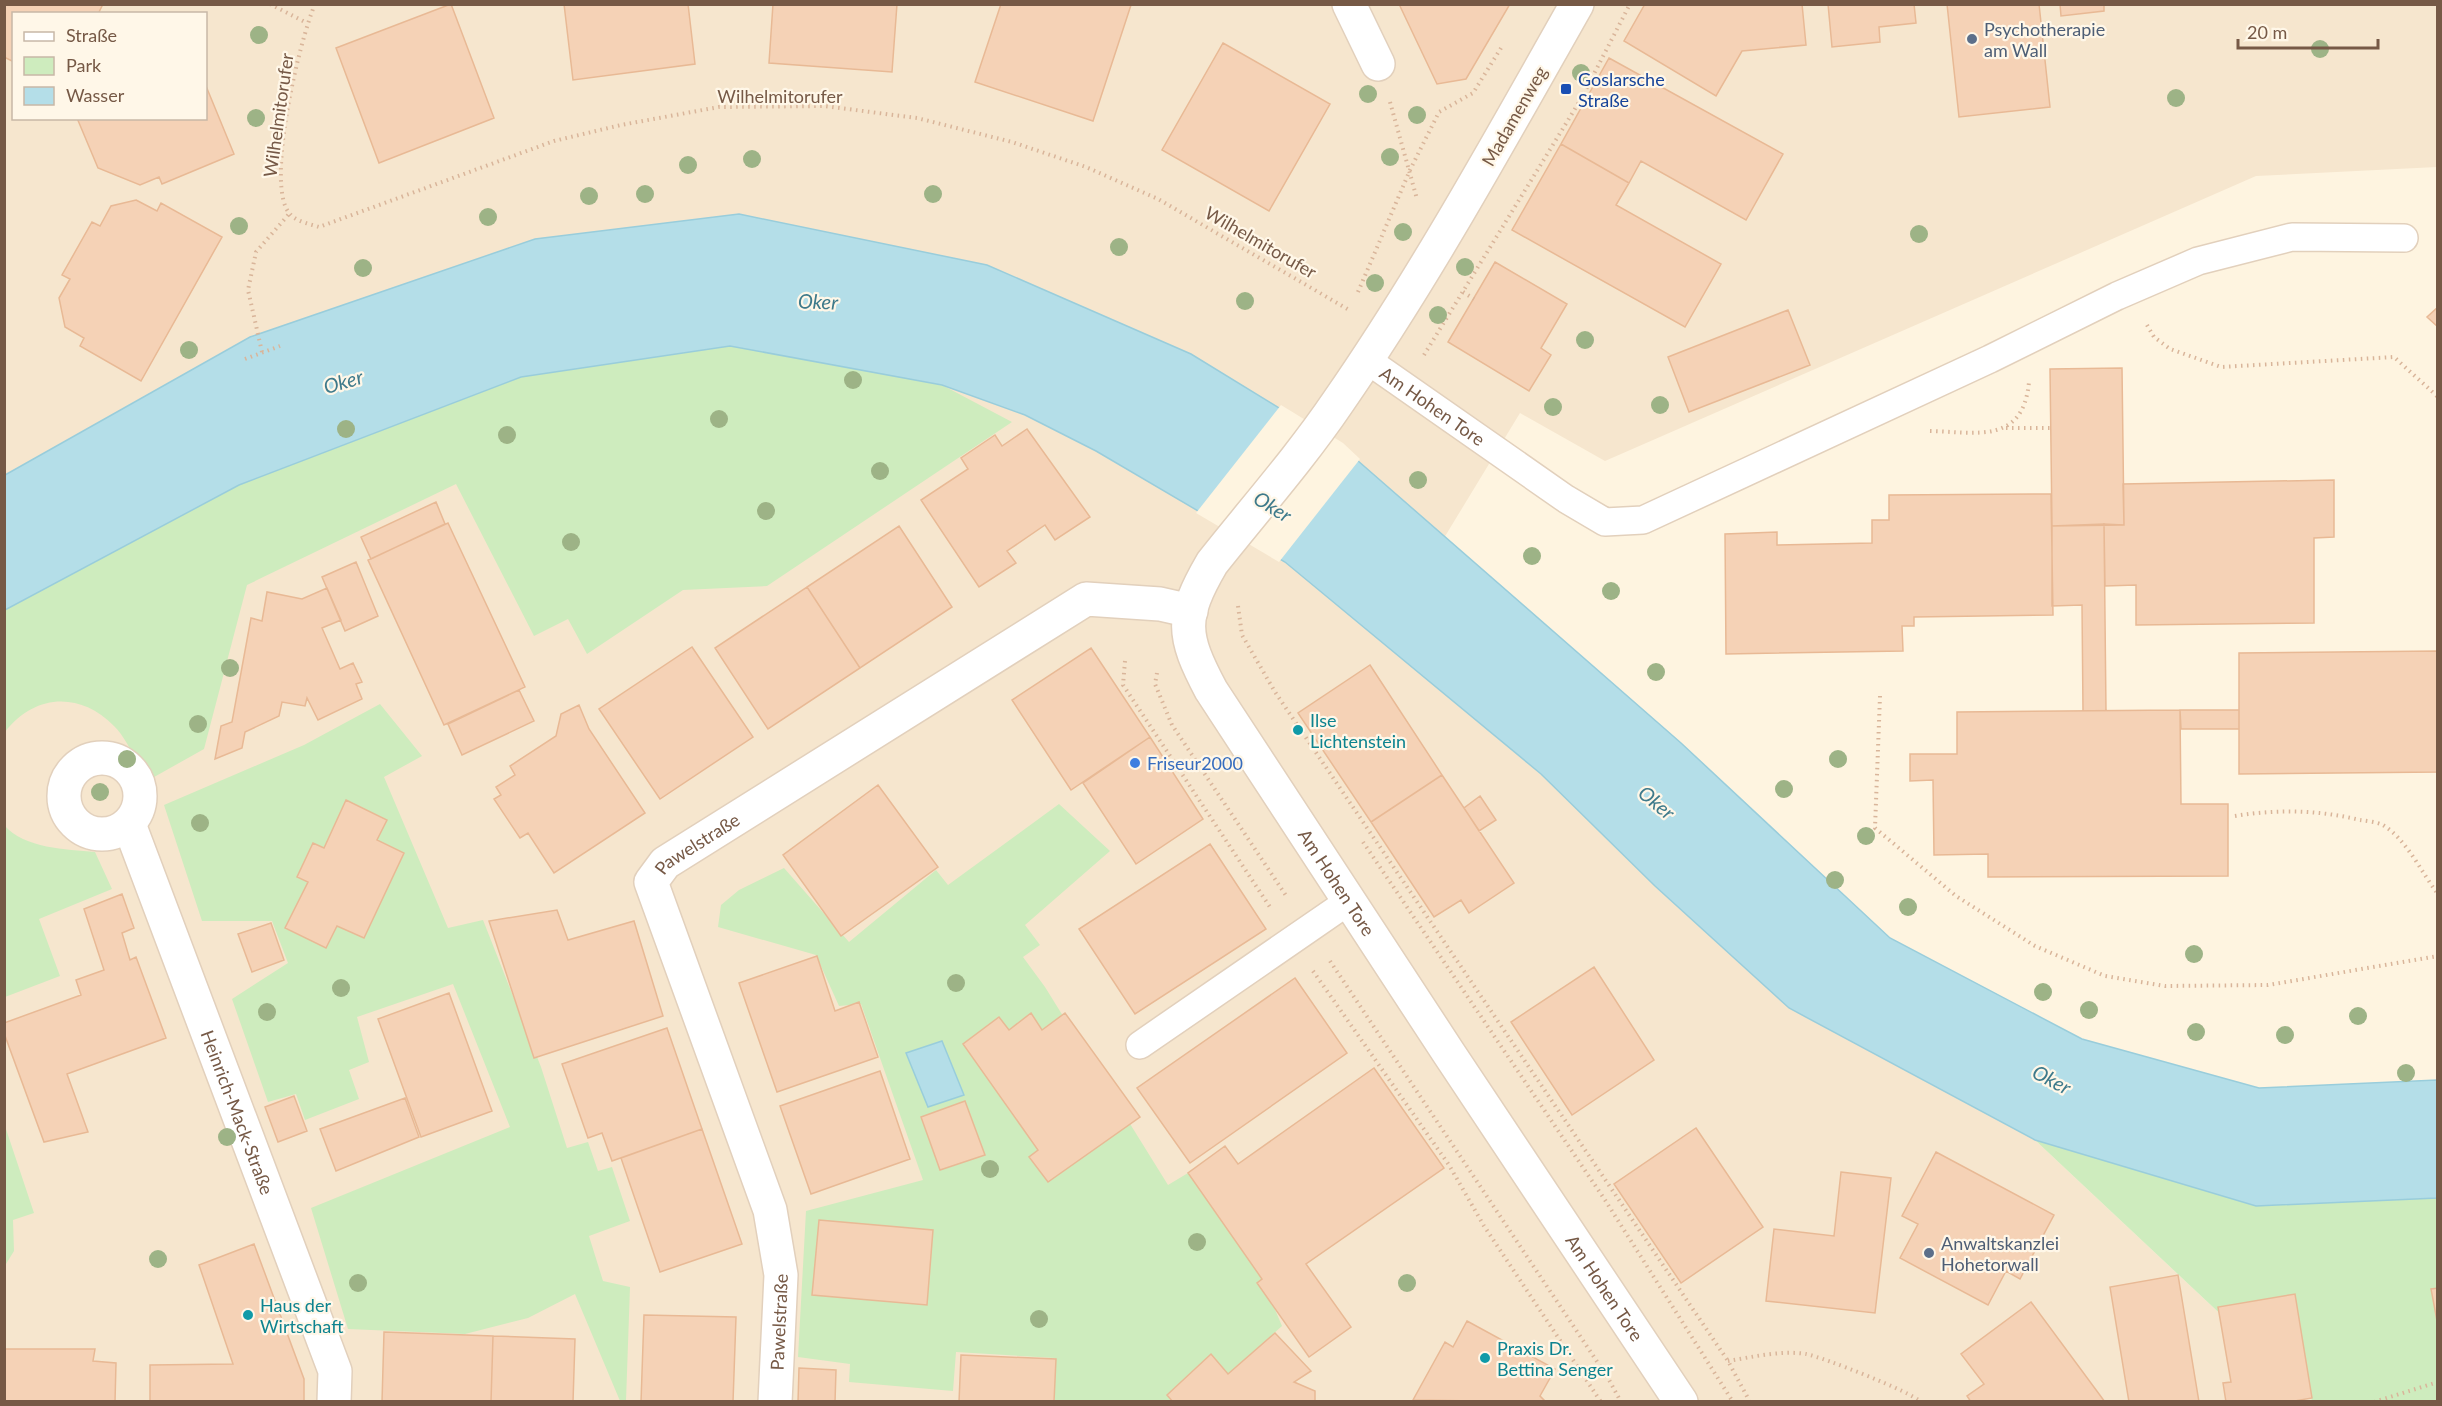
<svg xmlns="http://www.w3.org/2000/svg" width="2442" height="1406" font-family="Lato,sans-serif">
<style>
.residential{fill:#f6e6ce;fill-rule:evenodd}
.green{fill:#ceecbe}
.water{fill:#b4dee8;stroke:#99cddb;stroke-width:1.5}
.pier{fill:#fef4e0}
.building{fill:#f5d2b6;stroke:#e8b995;stroke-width:1.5}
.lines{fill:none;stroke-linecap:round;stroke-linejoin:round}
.service-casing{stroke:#e2d0bc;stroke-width:30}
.minor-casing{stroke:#e2d0bc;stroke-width:36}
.tertiary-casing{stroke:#e2d0bc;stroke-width:36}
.path{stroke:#d9b59a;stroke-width:4;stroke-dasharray:1.5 4.5;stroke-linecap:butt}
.service{stroke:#fff;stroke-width:27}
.minor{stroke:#fff;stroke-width:33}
.tertiary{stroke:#fff;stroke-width:33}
.tree{fill:#9db386}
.service-dot{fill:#5c6f8a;stroke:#fff7e8;stroke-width:2}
.transit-dot{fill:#1a4fb4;stroke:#fff7e8;stroke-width:2}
.culture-dot{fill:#0f9aa8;stroke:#fff7e8;stroke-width:2}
.shop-dot{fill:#3f7fe0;stroke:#fff7e8;stroke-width:2}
.labels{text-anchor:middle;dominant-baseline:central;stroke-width:4.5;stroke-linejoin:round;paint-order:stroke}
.service-label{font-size:18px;fill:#4e5e75;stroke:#fff7e8;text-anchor:start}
.transit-label{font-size:18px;fill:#164399;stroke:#fff7e8;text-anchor:start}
.street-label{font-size:18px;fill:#765946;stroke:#fff7e8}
.culture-label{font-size:18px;fill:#0d838f;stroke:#fff7e8;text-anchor:start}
.shop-label{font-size:18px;fill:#366cbe;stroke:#fff7e8;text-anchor:start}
.water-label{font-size:20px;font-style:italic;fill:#3e7a8b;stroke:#fff7e8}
</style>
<rect width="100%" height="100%" fill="#fef4e0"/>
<path class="residential" d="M 5,5 L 2437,5 L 2437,167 L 2256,176 L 1605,461 L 1520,413 L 1444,538 L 1341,446 L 1191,354 L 250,337 L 5,475 ZM 14,14 L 206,14 L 206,118 L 14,118 Z
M 942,385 L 1025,415 L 1096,451 L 1285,562 L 1541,774 L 1655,886 L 1789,1008 L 2035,1140 L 2313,1401 L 5,1402 L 5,610 L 239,485 Z"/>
<path class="green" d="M 730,346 L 942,385 L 1012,422 L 767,586 L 683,590 L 587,654 L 568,619 L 534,636 L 456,484 L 247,585 L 204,749 L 147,781 C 137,764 128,740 114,726 C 80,691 34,694 5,732 L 5,610 L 239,485 L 521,377 Z
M 380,704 L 422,756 L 384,777 L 448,928 L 483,920 L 541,1067 L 567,1148 L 588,1142 L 598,1171 L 612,1167 L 630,1221 L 589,1236 L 603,1281 L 630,1287 L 626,1401 L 620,1401 L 575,1294 L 528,1318 L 465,1334 L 348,1329 L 311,1208 L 510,1127 L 453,984 L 357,1017 L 369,1062 L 349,1070 L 359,1099 L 305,1120 L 296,1094 L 268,1102 L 232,999 L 288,963 L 272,921 L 202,921 L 164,805 L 304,745 Z
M 1059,804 L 1110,851 L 1025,925 L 1040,945 L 1023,957 L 1045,987 L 1168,1185 L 1188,1173 L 1262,1279 L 1282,1326 L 1228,1374 L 1211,1355 L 1167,1395 L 1171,1401 L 1055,1401 L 1055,1358 L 956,1352 L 953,1391 L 849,1382 L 850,1364 L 798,1357 L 806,1211 L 923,1180 L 861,1004 L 839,1006 L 816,955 L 718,927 L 721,905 L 739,890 L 784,868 L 849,942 L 936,870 L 948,885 Z
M 4,825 C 25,849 66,849 95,852 L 112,889 L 39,919 L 60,976 L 5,997 Z
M 5,1126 L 34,1213 L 13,1220 L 14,1251 L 6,1264 Z
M 2035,1140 L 2256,1206 L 2437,1198 L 2437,1401 L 2313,1401 Z"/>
<path class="water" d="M 739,214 L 987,265 L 1191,354 L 1341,446 L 1681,743 L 1890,938 L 2082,1039 L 2259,1088 L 2437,1080 L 2437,1198 L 2256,1206 L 2035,1140 L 1789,1008 L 1655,886 L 1541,774 L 1285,562 L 1096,451 L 1025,415 L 942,385 L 730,346 L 521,377 L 239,485 L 5,610 L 5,475 L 250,337 L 535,239 Z
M 942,1041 L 964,1095 L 928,1107 L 906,1053 Z"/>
<path class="pier" d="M 1281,405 L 1343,443 L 1360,459 L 1279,562 L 1196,513 Z"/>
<path class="building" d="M 4,4 L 103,4 L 98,14 L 14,14 L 14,62 L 4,57 Z
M 451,4 L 494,118 L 379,163 L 336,48 Z
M 564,4 L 688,4 L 695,64 L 573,80 Z
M 773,4 L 897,4 L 892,72 L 769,63 Z
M 1001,4 L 1131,5 L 1093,121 L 975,82 Z
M 1399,4 L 1510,4 L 1466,79 L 1437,84 Z
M 1645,4 L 1802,4 L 1806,45 L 1742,51 L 1716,96 L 1624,41 Z
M 1828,4 L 1914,4 L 1916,23 L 1879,27 L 1880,42 L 1832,47 Z
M 1947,4 L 2039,4 L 2050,107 L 1959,117 Z
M 2060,4 L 2104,4 L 2104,11 L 2061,16 Z
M 1223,43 L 1330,104 L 1269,211 L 1162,150 Z
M 1609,58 L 1783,154 L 1746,220 L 1641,161 L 1629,183 L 1561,144 Z
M 206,86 L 234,154 L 162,184 L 159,177 L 140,185 L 98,168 L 77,118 L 206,118 Z
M 1561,144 L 1629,183 L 1616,205 L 1721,264 L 1685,327 L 1512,230 Z
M 136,200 L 157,211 L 161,203 L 222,237 L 141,381 L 80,346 L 84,338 L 65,327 L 59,298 L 70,279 L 62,275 L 92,222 L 100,226 L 111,206 Z
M 1495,262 L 1567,304 L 1541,348 L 1551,355 L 1529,391 L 1448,342 Z
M 2438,307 L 2438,327 L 2427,317 Z
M 1788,310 L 1810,365 L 1689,412 L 1668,357 Z
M 2122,368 L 2124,525 L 2052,526 L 2050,369 Z
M 1027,429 L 1090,517 L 1055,540 L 1045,525 L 1007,551 L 1016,563 L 979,587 L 921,500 L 968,469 L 961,458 L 995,435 L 1002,446 Z
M 2334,480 L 2334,537 L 2314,538 L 2314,623 L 2136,625 L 2136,585 L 2105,586 L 2104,524 L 2124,525 L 2123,484 Z
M 2051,494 L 2053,615 L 1914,617 L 1914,626 L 1902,626 L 1903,651 L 1726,654 L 1725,534 L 1777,532 L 1777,545 L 1872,543 L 1872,520 L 1889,520 L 1889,495 Z
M 436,502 L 445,524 L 371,559 L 361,537 Z
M 448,523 L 525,687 L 444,725 L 368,560 Z
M 2104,524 L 2106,711 L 2083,711 L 2082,605 L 2052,606 L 2052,526 Z
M 899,526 L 952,607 L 860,668 L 807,587 Z
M 356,562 L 378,616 L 345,631 L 322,577 Z
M 807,587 L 860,668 L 768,729 L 715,648 Z
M 327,588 L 341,620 L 322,628 L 340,669 L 353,663 L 362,682 L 356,684 L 362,699 L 318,720 L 307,698 L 305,706 L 282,702 L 279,716 L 245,732 L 242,748 L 215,759 L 221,726 L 232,722 L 251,618 L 262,621 L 267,592 L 302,599 Z
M 692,647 L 753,737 L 660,799 L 599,709 Z
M 1091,648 L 1150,737 L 1071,790 L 1012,700 Z
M 2438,651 L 2438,772 L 2239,774 L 2239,653 Z
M 1370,665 L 1442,775 L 1371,822 L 1298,713 Z
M 519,690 L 534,721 L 462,755 L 448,724 Z
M 579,705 L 589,729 L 645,813 L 554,873 L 528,833 L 520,838 L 494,799 L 501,795 L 496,787 L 515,775 L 510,766 L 556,736 L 561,714 Z
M 2180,710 L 2239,710 L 2239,729 L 2181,729 Z
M 2180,710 L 2181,804 L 2228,804 L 2228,876 L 1988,877 L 1988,854 L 1934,855 L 1933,780 L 1910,781 L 1910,754 L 1957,754 L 1957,712 Z
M 1150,737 L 1203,819 L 1136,864 L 1083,783 Z
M 1442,775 L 1514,883 L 1469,913 L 1461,900 L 1434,917 L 1371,822 Z
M 878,785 L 938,867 L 841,936 L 783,855 Z
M 1480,796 L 1496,820 L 1479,831 L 1464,808 Z
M 346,800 L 387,820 L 377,840 L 404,853 L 364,938 L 337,926 L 326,948 L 285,928 L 308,882 L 297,877 L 313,843 L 324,848 Z
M 1210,844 L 1266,929 L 1135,1014 L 1079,929 Z
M 122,894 L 134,928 L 122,933 L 130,960 L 136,957 L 166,1038 L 67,1074 L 88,1132 L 44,1142 L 4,1033 L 4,1023 L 81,995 L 76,980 L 104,970 L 84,909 Z
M 557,910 L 568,940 L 634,921 L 663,1016 L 534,1058 L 489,921 Z
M 271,923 L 284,960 L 252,972 L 238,934 Z
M 817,956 L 835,1011 L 859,1002 L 878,1057 L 777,1092 L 739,983 Z
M 1594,967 L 1654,1060 L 1572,1115 L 1511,1022 Z
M 1295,978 L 1347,1053 L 1190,1163 L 1137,1088 Z
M 449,993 L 492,1111 L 421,1137 L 378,1019 Z
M 1031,1013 L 1042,1030 L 1065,1013 L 1140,1117 L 1048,1182 L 1029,1157 L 1038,1150 L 963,1044 L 999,1017 L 1009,1030 Z
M 667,1028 L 702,1129 L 612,1161 L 602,1133 L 588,1138 L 562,1064 Z
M 1374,1068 L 1444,1168 L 1306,1264 L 1351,1327 L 1309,1357 L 1257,1283 L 1262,1279 L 1188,1173 L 1225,1146 L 1238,1164 Z
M 880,1071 L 910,1159 L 811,1194 L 780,1106 Z
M 294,1096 L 307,1131 L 278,1142 L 265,1107 Z
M 405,1098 L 419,1137 L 336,1171 L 320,1129 Z
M 965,1101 L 985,1155 L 940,1170 L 921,1117 Z
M 1696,1128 L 1763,1227 L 1681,1283 L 1614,1184 Z
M 702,1129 L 742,1244 L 660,1272 L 621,1158 Z
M 1936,1152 L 2054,1215 L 2020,1279 L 2006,1271 L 1988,1305 L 1900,1258 L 1918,1224 L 1902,1216 Z
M 1841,1172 L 1891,1178 L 1875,1313 L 1766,1301 L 1774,1229 L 1834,1236 Z
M 819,1220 L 933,1230 L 927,1305 L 812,1295 Z
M 254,1244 L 304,1379 L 304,1402 L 150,1402 L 150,1365 L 233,1364 L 199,1265 Z
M 2178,1275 L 2199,1402 L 2129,1402 L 2110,1287 Z
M 2438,1288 L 2438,1326 L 2431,1289 Z
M 2295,1294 L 2312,1398 L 2289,1402 L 2226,1402 L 2223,1383 L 2231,1382 L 2218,1307 Z
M 2031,1302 L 2105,1402 L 1971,1402 L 1967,1396 L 1984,1384 L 1961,1354 Z
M 644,1315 L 736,1317 L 733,1402 L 641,1402 Z
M 1467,1321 L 1555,1369 L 1540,1396 L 1546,1402 L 1413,1400 L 1445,1342 L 1453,1347 Z
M 384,1332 L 493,1336 L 491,1402 L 382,1402 Z
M 1275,1333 L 1311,1371 L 1294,1382 L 1315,1391 L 1315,1402 L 1173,1402 L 1167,1395 L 1211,1354 L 1228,1374 Z
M 493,1336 L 575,1339 L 573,1402 L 491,1402 Z
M 4,1349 L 95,1349 L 93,1361 L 116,1363 L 115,1402 L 4,1402 Z
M 961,1355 L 1056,1359 L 1054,1402 L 959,1402 Z
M 799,1368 L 836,1370 L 835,1402 L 798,1402 Z"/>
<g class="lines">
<g class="service-casing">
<g id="service">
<path id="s1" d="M 1367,360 L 1566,499 L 1605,522 L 1643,520 L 1990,359 L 2117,296 L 2198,261 L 2292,237 L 2404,238"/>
<path d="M 1140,1045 L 1349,901"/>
</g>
</g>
<g class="minor-casing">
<g id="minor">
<path d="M 1349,4 L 1378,64"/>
<circle cx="102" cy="796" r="38"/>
<path id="s2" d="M 129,824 L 335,1371 L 334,1402"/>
<path id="s3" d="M 775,1402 L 781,1275 L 770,1210 L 651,882 L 665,863 L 1086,599 L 1160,604 L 1191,611"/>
</g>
</g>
<g class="tertiary-casing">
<g id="tertiary">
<path id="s4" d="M 1577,4 C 1501,138 1426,275 1338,402 C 1300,458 1254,510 1212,563 C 1180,618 1182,635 1211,690 L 1448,1052 L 1681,1402"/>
</g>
</g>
<path class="path" d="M 270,4 L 307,23
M 315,4 C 300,39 264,186 290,214 C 297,222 310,224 319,227 L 554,141 L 621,125 L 719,107 L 824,106 L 917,118 L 1012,142 L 1086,167 L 1158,199 L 1351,311
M 1390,102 L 1417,199
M 1358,292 L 1410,170 L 1439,112 L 1473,93 L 1501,48
M 1463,292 L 1474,299
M 2147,325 L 2154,337 L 2170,349 L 2221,367 L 2394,357 L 2438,397
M 262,352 L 248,290 L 256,252 L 289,214
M 1424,355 L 1581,99 L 1630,4
M 245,359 L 280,346
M 2006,428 L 2051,428
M 1930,431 C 1976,432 2023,445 2029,382
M 1238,606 L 1242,635 L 1275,692 L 1728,1361 L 1750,1402
M 1125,661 L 1123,685 L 1272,910
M 1157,673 L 1155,684 L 1172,725 L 1287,897
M 1880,696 L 1875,828 L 1956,896 L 2035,946 L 2105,976 L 2165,986 L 2268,985 L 2438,956
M 2235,816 C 2277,809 2319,810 2360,820 C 2367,821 2377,822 2383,825 C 2407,840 2421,872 2438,894
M 1363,842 L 1605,1200 L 1733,1402
M 1330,961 L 1608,1378 L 1621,1402
M 1313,971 L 1449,1165 L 1484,1226 L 1601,1402
M 1728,1361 C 1752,1357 1782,1350 1806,1354 C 1822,1357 1912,1392 1921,1402
M 2374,1402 L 2438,1382"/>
<use href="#service" class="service"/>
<use href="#minor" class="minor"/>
<use href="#tertiary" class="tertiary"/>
</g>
<g class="tree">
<circle cx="259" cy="35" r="9"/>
<circle cx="2320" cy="49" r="9"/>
<circle cx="1581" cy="73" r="9"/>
<circle cx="1368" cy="94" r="9"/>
<circle cx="2176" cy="98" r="9"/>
<circle cx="1417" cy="115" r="9"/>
<circle cx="256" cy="118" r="9"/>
<circle cx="1390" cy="157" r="9"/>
<circle cx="752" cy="159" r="9"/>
<circle cx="688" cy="165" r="9"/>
<circle cx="645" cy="194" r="9"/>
<circle cx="933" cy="194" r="9"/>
<circle cx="589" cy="196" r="9"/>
<circle cx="488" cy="217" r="9"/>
<circle cx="239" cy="226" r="9"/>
<circle cx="1403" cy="232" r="9"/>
<circle cx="1919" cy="234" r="9"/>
<circle cx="1119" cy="247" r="9"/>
<circle cx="1465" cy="267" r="9"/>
<circle cx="363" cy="268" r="9"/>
<circle cx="1375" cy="283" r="9"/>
<circle cx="1245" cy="301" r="9"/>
<circle cx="1438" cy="315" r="9"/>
<circle cx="1585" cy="340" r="9"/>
<circle cx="189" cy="350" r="9"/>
<circle cx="853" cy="380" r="9"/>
<circle cx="1660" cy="405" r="9"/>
<circle cx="1553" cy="407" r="9"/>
<circle cx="719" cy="419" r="9"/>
<circle cx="346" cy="429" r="9"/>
<circle cx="507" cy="435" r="9"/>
<circle cx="880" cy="471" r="9"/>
<circle cx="1418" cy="480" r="9"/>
<circle cx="766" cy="511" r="9"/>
<circle cx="571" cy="542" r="9"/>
<circle cx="1532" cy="556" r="9"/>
<circle cx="1611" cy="591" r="9"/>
<circle cx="230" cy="668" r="9"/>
<circle cx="1656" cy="672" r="9"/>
<circle cx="198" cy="724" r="9"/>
<circle cx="127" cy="759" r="9"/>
<circle cx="1838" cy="759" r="9"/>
<circle cx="1784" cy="789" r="9"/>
<circle cx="100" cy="792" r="9"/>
<circle cx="200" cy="823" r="9"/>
<circle cx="1866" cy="836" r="9"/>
<circle cx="1835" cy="880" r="9"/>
<circle cx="1908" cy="907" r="9"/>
<circle cx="2194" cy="954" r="9"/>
<circle cx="956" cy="983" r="9"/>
<circle cx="341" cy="988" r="9"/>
<circle cx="2043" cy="992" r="9"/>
<circle cx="2089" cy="1010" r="9"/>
<circle cx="267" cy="1012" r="9"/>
<circle cx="2358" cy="1016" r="9"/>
<circle cx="2196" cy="1032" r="9"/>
<circle cx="2285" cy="1035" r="9"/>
<circle cx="2406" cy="1073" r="9"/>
<circle cx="227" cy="1137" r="9"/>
<circle cx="990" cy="1169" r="9"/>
<circle cx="1197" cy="1242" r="9"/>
<circle cx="158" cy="1259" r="9"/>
<circle cx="358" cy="1283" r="9"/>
<circle cx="1407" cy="1283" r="9"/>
<circle cx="1039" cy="1319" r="9"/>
</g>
<g class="service-dot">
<circle cx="1972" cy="39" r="6"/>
<circle cx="1929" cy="1253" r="6"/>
</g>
<rect class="transit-dot" x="1560" y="83" width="12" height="12" rx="3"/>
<g class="culture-dot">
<circle cx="1298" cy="730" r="6"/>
<circle cx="248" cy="1315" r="6"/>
<circle cx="1485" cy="1358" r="6"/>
</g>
<circle class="shop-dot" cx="1135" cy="763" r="6"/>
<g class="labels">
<g class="service-label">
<text x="1984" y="29">Psychotherapie<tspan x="1984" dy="21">am Wall</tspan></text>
<text x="1941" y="1243">Anwaltskanzlei<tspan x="1941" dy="21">Hohetorwall</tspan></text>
</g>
<g class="transit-label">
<text x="1578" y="79">Goslarsche<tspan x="1578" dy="21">Straße</tspan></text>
</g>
<g class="street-label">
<text x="780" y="96">Wilhelmitorufer</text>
<text transform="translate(278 115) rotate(-82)">Wilhelmitorufer</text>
<text transform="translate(1514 116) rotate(-60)">Madamenweg</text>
<text transform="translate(1261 242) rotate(30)">Wilhelmitorufer</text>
<text stroke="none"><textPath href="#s1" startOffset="80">Am Hohen Tore</textPath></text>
<text stroke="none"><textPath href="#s3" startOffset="603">Pawelstraße</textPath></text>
<text stroke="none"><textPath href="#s4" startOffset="1035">Am Hohen Tore</textPath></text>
<text stroke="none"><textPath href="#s2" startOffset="308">Heinrich-Mack-Straße</textPath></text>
<text stroke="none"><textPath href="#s4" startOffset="1521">Am Hohen Tore</textPath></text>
<text stroke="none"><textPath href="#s3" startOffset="80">Pawelstraße</textPath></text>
</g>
<g class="culture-label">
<text x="1310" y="720">Ilse<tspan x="1310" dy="21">Lichtenstein</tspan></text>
<text x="260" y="1305">Haus der<tspan x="260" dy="21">Wirtschaft</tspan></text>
<text x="1497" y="1348">Praxis Dr.<tspan x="1497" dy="21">Bettina Senger</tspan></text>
</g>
<g class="shop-label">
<text x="1147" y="763">Friseur2000</text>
</g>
<g class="water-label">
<text transform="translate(818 301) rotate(2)">Oker</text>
<text transform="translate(343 381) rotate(-16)">Oker</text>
<text transform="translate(1273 506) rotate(32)">Oker</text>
<text transform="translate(1657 802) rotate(40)">Oker</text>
<text transform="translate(2052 1079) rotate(28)">Oker</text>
</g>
</g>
<rect width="2442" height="1406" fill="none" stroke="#765946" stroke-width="12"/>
<rect x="12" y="12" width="195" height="108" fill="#fff7e8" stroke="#c8b8a7" stroke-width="1.5"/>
<rect x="24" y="32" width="30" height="9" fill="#ffffff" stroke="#c8b8a7" stroke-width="1.5"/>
<text x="66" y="42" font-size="18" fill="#765946">Straße</text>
<rect x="24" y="57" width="30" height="18" fill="#ceecbe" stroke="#c8b8a7" stroke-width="1.5"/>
<text x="66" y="72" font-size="18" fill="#765946">Park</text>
<rect x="24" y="87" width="30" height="18" fill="#b4dee8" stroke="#c8b8a7" stroke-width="1.5"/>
<text x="66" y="102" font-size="18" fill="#765946">Wasser</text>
<path d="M2238 39v9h140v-9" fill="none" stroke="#765946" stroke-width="3"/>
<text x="2247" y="39" font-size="18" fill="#765946" stroke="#fff7e8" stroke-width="4.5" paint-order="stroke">20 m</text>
</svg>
